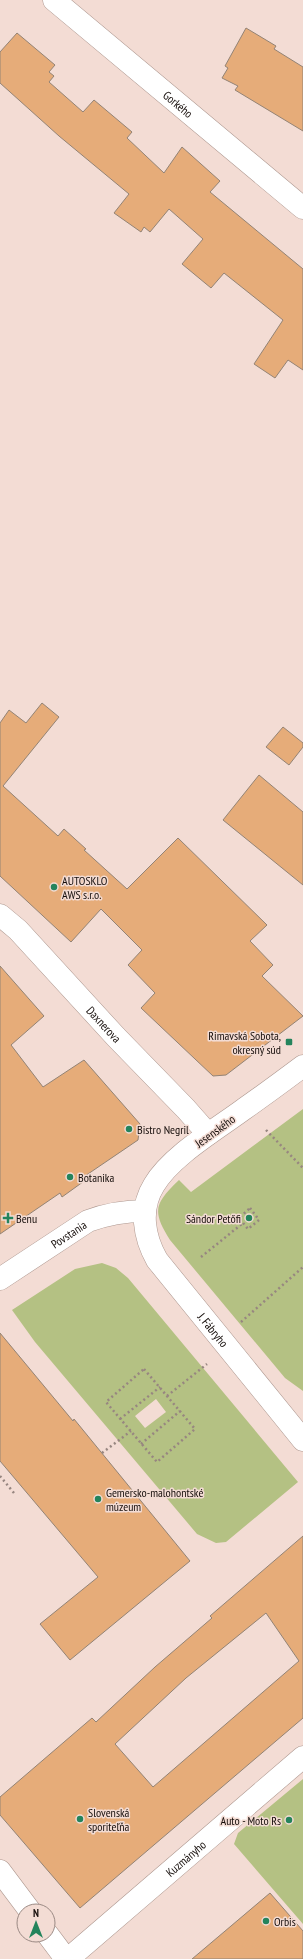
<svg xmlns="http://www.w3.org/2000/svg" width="303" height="1959" font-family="'PT Sans Narrow',sans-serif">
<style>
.green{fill:#b4c183;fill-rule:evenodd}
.building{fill:#e6ac79;stroke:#938375;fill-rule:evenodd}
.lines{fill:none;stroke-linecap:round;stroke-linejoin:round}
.minor-casing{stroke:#ad978f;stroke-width:23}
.tertiary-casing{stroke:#ad978f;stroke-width:23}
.path{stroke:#978680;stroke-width:2.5;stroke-dasharray:2 3;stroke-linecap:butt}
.minor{stroke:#fff;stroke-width:22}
.tertiary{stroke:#fff;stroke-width:22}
.poi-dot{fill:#24845c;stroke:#f3dcd4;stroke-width:1.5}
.labels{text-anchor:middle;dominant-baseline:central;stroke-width:3;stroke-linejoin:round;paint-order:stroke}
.street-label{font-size:12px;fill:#160e0b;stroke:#f3dcd4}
.poi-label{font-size:12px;fill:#160e0b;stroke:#f3dcd4;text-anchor:start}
</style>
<rect width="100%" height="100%" fill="#f3dcd4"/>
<path class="green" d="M 303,1109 L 303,1391 L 285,1378 L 170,1240 C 152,1211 154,1204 179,1180 L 191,1192 Z
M 102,1263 L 116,1268 L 128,1278 L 298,1482 L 226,1542 L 216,1543 L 197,1534 L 35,1342 L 12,1310 L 75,1269 ZM 156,1399 L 166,1412 L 145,1428 L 135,1416 Z
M 303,1779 L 303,1924 L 234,1844 L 238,1833 Z"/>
<path class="building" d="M 246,28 L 276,46 L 274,49 L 303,67 L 303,131 L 235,90 L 238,86 L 222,78 L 228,68 L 225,66 Z
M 17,33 L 55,65 L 49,72 L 54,76 L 49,82 L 83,112 L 94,100 L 132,132 L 127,138 L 164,173 L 182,147 L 220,181 L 210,192 L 303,269 L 303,370 L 288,360 L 275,378 L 254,364 L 283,320 L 224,273 L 211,288 L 182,264 L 203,239 L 169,209 L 150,232 L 144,227 L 141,232 L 114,213 L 129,194 L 59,136 L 0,83 L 0,52 Z
M 42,703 L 59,717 L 3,786 L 58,836 L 64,829 L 86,849 L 84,850 L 127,889 L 178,838 L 267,925 L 250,941 L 273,965 L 262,976 L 303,1016 L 226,1075 L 213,1076 L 141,1008 L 155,993 L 128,965 L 142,950 L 101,909 L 71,942 L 0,876 L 0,723 L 9,710 L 26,723 Z
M 283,727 L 303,743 L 303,747 L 289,765 L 266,747 Z
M 259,775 L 303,812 L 303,885 L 223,820 Z
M 0,966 L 44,1016 L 11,1045 L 43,1087 L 84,1060 L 140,1124 L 138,1140 L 85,1176 L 87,1179 L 62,1197 L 60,1193 L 0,1234 Z
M 0,1333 L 73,1421 L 74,1419 L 190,1561 L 70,1660 L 40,1624 L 98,1577 L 0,1461 Z
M 303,1536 L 303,1718 L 80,1908 L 0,1815 L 0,1797 L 92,1718 L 96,1722 L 155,1667 L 212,1618 L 210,1616 ZM 266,1613 L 299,1661 L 153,1787 L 115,1744 L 186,1678 Z
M 270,1893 L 303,1931 L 303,1959 L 192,1959 Z"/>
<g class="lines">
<g class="minor-casing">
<g id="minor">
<path id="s1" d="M 54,0 L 303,208"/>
<path id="s2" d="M 0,915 L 18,930 L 116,1037 L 186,1109 L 208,1134"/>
<path id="s3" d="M 0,1279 L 88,1221 C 107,1214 125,1211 145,1211"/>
<path d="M 0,1871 L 30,1911"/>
<path d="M 48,1935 L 66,1959"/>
<path id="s4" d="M 68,1959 L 303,1757"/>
</g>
</g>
<g class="tertiary-casing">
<g id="tertiary">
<path id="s5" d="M 303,1066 C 283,1081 264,1095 244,1109 C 217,1129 171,1156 154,1185 C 139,1209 144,1237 157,1260 L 303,1440"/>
</g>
</g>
<path class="path" d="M 266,1130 L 303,1168
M 250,1208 L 259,1220 L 248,1229 L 239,1218 Z
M 201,1257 L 243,1223
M 241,1322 L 303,1267
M 144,1369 L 195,1429 L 157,1462 L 106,1402 Z
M 167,1396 L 207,1364
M 120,1419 L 160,1387
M 141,1444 L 180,1411
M 102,1453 L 131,1431
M 0,1476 L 14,1493"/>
<use href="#minor" class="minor"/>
<use href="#tertiary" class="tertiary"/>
</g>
<g class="poi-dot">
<circle cx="54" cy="887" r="4"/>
<rect x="285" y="1038" width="8" height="8" rx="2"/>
<circle cx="129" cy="1129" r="4"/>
<circle cx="70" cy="1177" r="4"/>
<path d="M6 1212h4v4h4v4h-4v4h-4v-4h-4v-4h4z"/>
<circle cx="249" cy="1218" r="4"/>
<circle cx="98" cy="1499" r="4"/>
<circle cx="80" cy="1819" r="4"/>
<circle cx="289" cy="1820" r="4"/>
<circle cx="266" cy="1921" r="4"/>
</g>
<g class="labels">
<g class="street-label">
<text stroke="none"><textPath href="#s1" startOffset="162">Gorkého</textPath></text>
<text stroke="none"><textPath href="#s2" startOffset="151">Daxnerova</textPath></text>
<text transform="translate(215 1131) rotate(-36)">Jesenského</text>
<text stroke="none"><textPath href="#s3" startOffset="82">Povstania</textPath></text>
<text stroke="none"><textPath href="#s5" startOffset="360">J. Fábryho</textPath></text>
<text stroke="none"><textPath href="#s4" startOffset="155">Kuzmányho</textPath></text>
</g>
<g class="poi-label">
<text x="62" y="880">AUTOSKLO<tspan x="62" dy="14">AWS s.r.o.</tspan></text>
<text x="281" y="1035" text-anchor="end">Rimavská Sobota,<tspan x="281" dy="14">okresný súd</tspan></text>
<text x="137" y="1129">Bistro Negril</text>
<text x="78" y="1177">Botanika</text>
<text x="16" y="1218">Benu</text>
<text x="241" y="1218" text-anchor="end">Sándor Petőfi</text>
<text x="106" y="1492">Gemersko-malohontské<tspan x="106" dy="14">múzeum</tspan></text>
<text x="88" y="1812">Slovenská<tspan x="88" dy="14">sporiteľňa</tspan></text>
<text x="281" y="1820" text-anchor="end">Auto - Moto Rs</text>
<text x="274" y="1921">Orbis</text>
</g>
</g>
<g transform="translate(36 1923)"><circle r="19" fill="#f3dcd4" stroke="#9b8a84"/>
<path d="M0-3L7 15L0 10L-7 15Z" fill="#24845c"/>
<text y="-6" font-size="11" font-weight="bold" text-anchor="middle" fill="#160e0b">N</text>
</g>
</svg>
